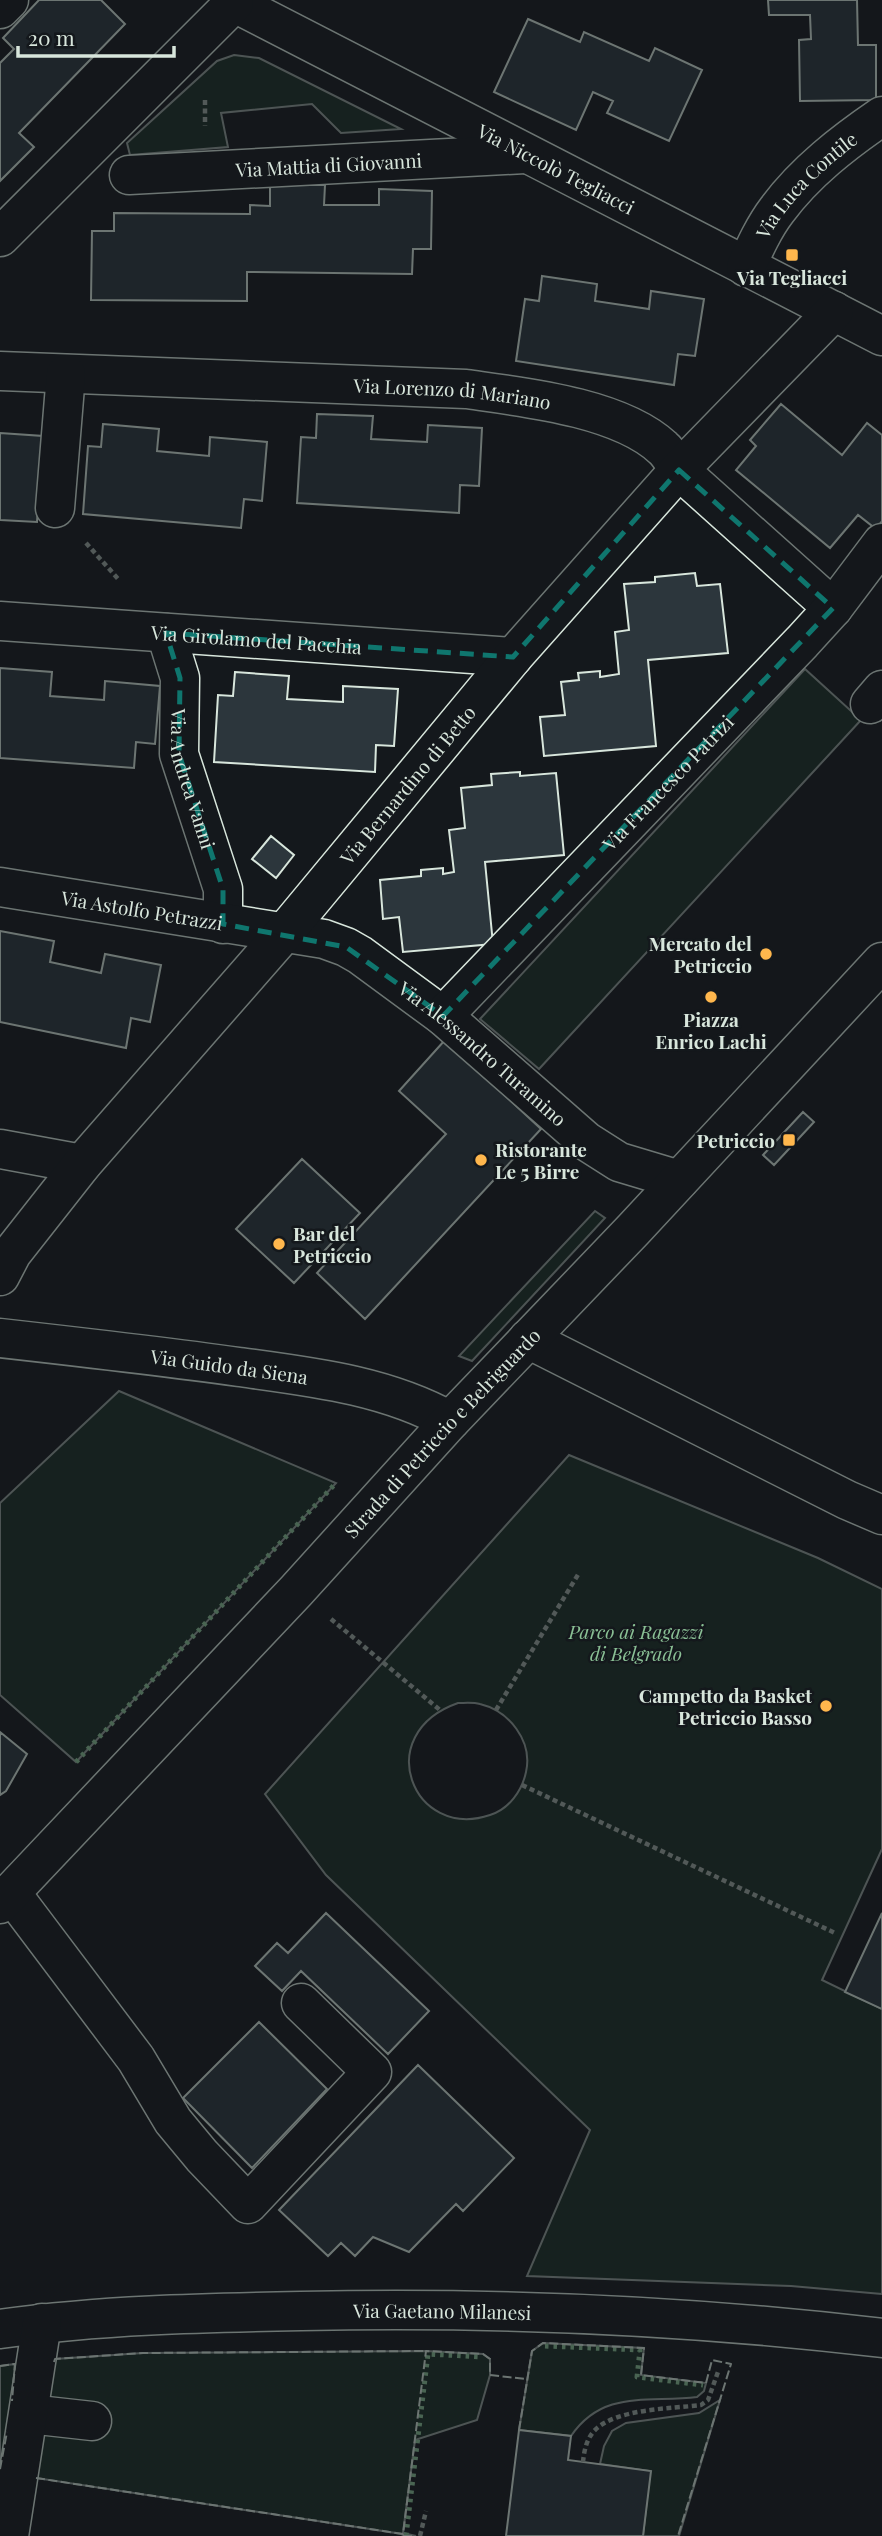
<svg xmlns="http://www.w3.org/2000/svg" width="882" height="2536" font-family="'Playfair Display',serif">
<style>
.green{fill:#1a2d24;stroke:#939e99;stroke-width:2;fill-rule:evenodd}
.building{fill:#2c363c;stroke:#d8e6dc;stroke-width:2}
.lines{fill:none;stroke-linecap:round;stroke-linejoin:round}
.minor-casing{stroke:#d8e6dc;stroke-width:41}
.path{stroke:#9da8a2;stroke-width:4.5;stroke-dasharray:5 3.5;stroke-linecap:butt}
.minor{stroke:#14181c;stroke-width:38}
.hedge{stroke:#8ac095;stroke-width:5;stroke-dasharray:3.5 5;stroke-linecap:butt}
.fence{stroke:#d8e6dc;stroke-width:2;stroke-dasharray:9 3.5;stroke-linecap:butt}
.marked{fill:none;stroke:#0f766e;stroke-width:5;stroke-dasharray:14 9;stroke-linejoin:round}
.poi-dot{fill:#ffb74d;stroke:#14181c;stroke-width:2.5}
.labels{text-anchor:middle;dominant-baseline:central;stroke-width:5;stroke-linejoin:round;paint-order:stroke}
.street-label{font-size:19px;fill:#d8e6dc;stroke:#14181c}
.poi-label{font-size:19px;font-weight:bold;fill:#d8e6dc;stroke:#14181c;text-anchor:end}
.park-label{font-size:19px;font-style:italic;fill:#8ac095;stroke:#14181c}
</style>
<rect width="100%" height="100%" fill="#14181c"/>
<path class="green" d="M 234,55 L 259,58 L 401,129 L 341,133 L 312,104 L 221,113 L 228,147 L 130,155 L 127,143 L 217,61 Z
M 805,669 L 861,720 L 539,1069 L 480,1019 Z
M 595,1211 L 605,1218 L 472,1361 L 459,1356 Z
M 119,1391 L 336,1483 L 76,1762 L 0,1695 L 0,1503 Z
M 569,1455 L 818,1558 L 882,1589 L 882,1849 L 822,1980 L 882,2009 L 882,2294 L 791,2286 L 527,2276 L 590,2130 L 326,1875 L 265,1794 ZM 458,1703 C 465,1703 473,1702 480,1704 C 509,1711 533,1741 526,1772 C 522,1791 509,1809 490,1815 C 413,1841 370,1734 458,1703 Z
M 543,2343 L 644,2348 L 641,2375 L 706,2383 L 704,2391 L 697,2397 C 648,2403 603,2389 571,2436 L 519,2430 L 532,2351 Z
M 426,2351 L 483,2354 L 490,2359 L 490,2375 L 477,2420 L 415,2440 L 403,2533 L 416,2536 L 403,2536 L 402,2534 L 36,2478 L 55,2359 L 143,2353 Z
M 15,2364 L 11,2410 L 0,2469 L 0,2366 Z
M 720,2400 L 679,2536 L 643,2536 L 650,2471 L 600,2464 L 604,2446 L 612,2431 L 626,2423 L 699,2413 Z"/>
<path class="building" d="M 39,0 L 101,0 L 125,24 L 19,133 L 34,147 L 0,181 L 0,63 L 14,49 L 3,38 Z
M 768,0 L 857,0 L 858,45 L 876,45 L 876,100 L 800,101 L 799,40 L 811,39 L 810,15 L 769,15 Z
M 528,19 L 580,42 L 584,32 L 649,61 L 655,48 L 702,70 L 669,141 L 607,113 L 613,101 L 593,92 L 576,130 L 494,92 Z
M 270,185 L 325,185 L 324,205 L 379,205 L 379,189 L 432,191 L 431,249 L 413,249 L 412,274 L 247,272 L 247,301 L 91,300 L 92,231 L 114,231 L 114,213 L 250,214 L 250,205 L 270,206 Z
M 542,276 L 597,284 L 595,301 L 649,309 L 651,291 L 704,299 L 695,356 L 678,354 L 674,385 L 516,361 L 525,299 L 539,301 Z
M 781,404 L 842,455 L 867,423 L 882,435 L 882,521 L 876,529 L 858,515 L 830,548 L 736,470 L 756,446 L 750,440 Z
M 317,414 L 373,416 L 371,439 L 427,442 L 428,425 L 482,428 L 479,486 L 460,485 L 459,513 L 297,503 L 301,437 L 316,438 Z
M 103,424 L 159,429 L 157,451 L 209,456 L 210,437 L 267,442 L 262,501 L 244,499 L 241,528 L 83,514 L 88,446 L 101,447 Z
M 0,433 L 43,436 L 37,522 L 0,520 Z
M 695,573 L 697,586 L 720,584 L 728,653 L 648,660 L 656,746 L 544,756 L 540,717 L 565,715 L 561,682 L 579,680 L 578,673 L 600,671 L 600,677 L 619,674 L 615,632 L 629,630 L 624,584 L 655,582 L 655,577 Z
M 0,668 L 52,672 L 50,696 L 104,700 L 105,681 L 160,686 L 155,744 L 136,742 L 134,768 L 0,758 Z
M 235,672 L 289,676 L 287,699 L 343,702 L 343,686 L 398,689 L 394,746 L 376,745 L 375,772 L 214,762 L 218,695 L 233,696 Z
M 520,772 L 520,776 L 556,773 L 564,855 L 485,862 L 493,944 L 403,952 L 399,917 L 383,919 L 380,880 L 421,876 L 421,870 L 443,868 L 443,874 L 454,872 L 449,830 L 465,828 L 461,788 L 492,785 L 491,774 Z
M 271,836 L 294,855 L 276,878 L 252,859 Z
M 0,931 L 54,941 L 50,962 L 101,973 L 105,954 L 161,965 L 150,1022 L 131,1018 L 126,1048 L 0,1022 Z
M 445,1040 L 541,1129 L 365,1319 L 317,1273 L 446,1134 L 399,1091 Z
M 803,1112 L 814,1122 L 774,1165 L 763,1155 Z
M 302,1159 L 360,1213 L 294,1283 L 236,1229 Z
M 0,1732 L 27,1754 L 6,1791 L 0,1795 Z
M 326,1913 L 429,2011 L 388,2054 L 301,1971 L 282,1991 L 255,1966 L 277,1943 L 288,1953 Z
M 882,1913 L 882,2009 L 845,1992 Z
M 259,2022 L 327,2089 L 252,2168 L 183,2098 Z
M 418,2065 L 514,2158 L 463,2211 L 456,2204 L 409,2252 L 373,2237 L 355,2256 L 341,2243 L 328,2256 L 279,2210 Z
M 519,2430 L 571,2436 L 568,2460 L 651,2471 L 643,2536 L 506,2536 Z"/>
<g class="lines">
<g class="minor-casing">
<g id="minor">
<path id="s1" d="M 229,0 L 882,336"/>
<path d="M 0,9 L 9,0"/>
<path id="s2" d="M 129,175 L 525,154"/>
<path d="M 0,237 L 234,3"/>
<path id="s3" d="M 746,267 C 755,247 764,227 777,210 C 805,172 844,142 882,116"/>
<path id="s4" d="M 0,371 L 466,389 C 523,397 619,407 663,448 C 669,453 674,463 679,470 L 833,608"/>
<path d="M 55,508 L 66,374"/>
<path id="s5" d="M 0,621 L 513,657"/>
<path id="s6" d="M 166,633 L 180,678 L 179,754 L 223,889 L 223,924"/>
<path d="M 870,704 L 882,690"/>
<path id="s7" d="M 0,887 L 324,939 L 346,947 L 360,955 L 443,1016 L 586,1141 L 619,1162 L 679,1180"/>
<path id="s8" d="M 443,1016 L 802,642 L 833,608 L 882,543"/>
<path d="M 0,1149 L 82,1164"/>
<path id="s9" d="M 0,1276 L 12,1253 L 82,1164 L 284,933 L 513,657 L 679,470 L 834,311"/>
<path id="s10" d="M 0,1338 C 80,1347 160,1356 239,1367 C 312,1377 385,1385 450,1421"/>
<path d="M 528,1339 L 847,1500 L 882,1515"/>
<path d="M 11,1893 L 136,2059 L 173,2121 L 202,2156 L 248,2204 L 372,2072 L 301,2003"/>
<path id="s11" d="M 0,1904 L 296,1591 L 450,1421 L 633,1230 L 882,962"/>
<path id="s12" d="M 0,2329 C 100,2315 200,2313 301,2311 C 495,2307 689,2315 882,2338"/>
<path d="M 29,2414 L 92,2421"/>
<path d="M 9,2536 L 42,2323"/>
</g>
</g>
<path class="path" d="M 205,100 L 205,126
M 86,543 L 120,581
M 331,1619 L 440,1710
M 496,1710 L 579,1573
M 522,1785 L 835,1933
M 583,2462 C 584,2452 586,2440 594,2431 C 616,2408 671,2409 701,2405 L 708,2400 L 719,2369
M 420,2536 L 426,2511"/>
<use href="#minor" class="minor"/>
<path class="hedge" d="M 76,1762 L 336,1483
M 545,2346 L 640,2350 L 637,2377 L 703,2385
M 406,2536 L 428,2354 L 482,2357"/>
<path class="fence" d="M 54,2362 L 55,2359 L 143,2353 L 426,2351
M 0,2366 L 15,2364 L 12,2401
M 519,2430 L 532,2351 L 543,2343 L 644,2348 L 641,2375 L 706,2383 L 712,2360 L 731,2364 L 678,2536
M 0,2469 L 7,2432
M 36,2478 L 403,2534 L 426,2351 L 483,2354 L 490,2359 L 490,2375 L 526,2379
M 403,2536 L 415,2536"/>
</g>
<path d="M0 0H882V2536H0ZM 679,470 L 833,608 L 443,1016 L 346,947 L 223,924 L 223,889 L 179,754 L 180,678 L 166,633 L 513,657 Z" fill="#14181c" fill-opacity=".55" fill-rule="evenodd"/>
<path class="marked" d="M 679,470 L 833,608 L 443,1016 L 346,947 L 223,924 L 223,889 L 179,754 L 180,678 L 166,633 L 513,657 Z"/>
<g class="poi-dot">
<rect x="785" y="248" width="14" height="14" rx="3.5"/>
<circle cx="766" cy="954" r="7"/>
<circle cx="711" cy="997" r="7"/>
<rect x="782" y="1133" width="14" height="14" rx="3.5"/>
<circle cx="481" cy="1160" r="7"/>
<circle cx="279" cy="1244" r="7"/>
<circle cx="826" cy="1706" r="7"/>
</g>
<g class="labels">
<g class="street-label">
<text stroke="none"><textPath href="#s2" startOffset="200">Via Mattia di Giovanni</textPath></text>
<text stroke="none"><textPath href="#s1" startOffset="368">Via Niccolò Tegliacci</textPath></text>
<text stroke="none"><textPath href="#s3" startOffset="103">Via Luca Contile</textPath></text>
<text stroke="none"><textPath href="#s4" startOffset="453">Via Lorenzo di Mariano</textPath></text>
<text stroke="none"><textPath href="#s5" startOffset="257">Via Girolamo del Pacchia</textPath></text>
<text stroke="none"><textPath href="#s6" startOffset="150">Via Andrea Vanni</textPath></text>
<text stroke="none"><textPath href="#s8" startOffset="324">Via Francesco Patrizi</textPath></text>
<text stroke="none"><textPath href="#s9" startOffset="639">Via Bernardino di Betto</textPath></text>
<text stroke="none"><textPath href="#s7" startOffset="144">Via Astolfo Petrazzi</textPath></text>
<text stroke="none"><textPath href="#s7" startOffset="525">Via Alessandro Turamino</textPath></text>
<text stroke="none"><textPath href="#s10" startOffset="231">Via Guido da Siena</textPath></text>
<text stroke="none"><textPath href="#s11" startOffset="646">Strada di Petriccio e Belriguardo</textPath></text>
<text stroke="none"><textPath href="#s12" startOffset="443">Via Gaetano Milanesi</textPath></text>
</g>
<g class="poi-label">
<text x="792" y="277" text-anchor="middle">Via Tegliacci</text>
<text x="752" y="943">Mercato del<tspan x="752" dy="22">Petriccio</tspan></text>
<text x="711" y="1019" text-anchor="middle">Piazza<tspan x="711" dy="22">Enrico Lachi</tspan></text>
<text x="775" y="1140">Petriccio</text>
<text x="495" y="1149" text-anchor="start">Ristorante<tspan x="495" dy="22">Le 5 Birre</tspan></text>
<text x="293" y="1233" text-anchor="start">Bar del<tspan x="293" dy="22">Petriccio</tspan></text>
<text x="812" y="1695">Campetto da Basket<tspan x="812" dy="22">Petriccio Basso</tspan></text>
</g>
<g class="park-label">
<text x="636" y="1631">Parco ai Ragazzi<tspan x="636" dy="22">di Belgrado</tspan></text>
</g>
</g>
<path d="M18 46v10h156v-10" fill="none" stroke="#d8e6dc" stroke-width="3.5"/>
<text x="28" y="46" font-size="21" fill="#d8e6dc" stroke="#14181c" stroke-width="5" paint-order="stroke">20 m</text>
</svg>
